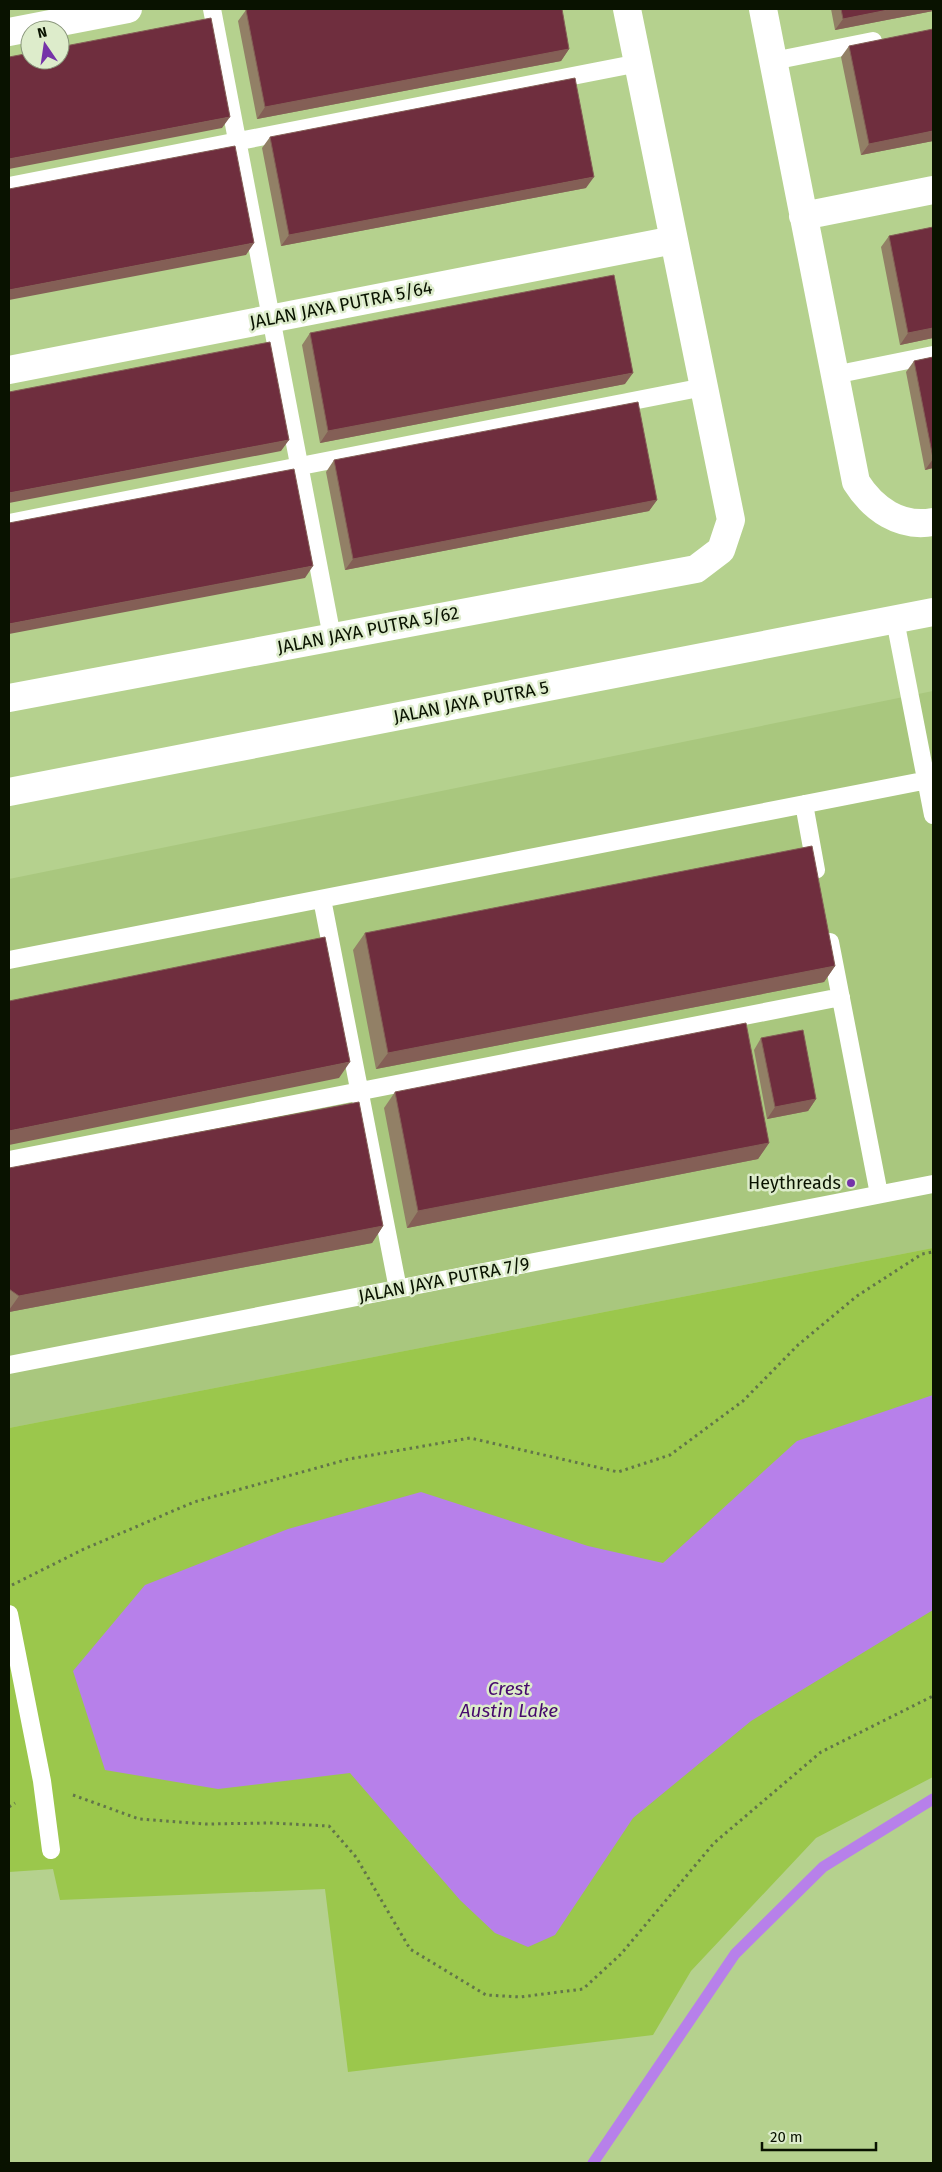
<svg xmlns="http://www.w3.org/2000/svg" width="942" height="2172" font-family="'Fira Sans',sans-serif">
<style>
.built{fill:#a9c77e}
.green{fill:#9bc74c}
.water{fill:#b780ea}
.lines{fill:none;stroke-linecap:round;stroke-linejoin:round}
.stream{stroke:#b780ea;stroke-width:11}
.path{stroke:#627549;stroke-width:3;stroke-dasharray:2.5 4;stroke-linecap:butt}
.lane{stroke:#fff;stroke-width:18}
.street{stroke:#fff;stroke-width:28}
.secondary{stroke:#fff;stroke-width:28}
.wall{fill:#928066}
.shaded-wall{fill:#845f56}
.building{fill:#6f2e3e;stroke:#845f56}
.poi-dot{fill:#7533a8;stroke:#ddeccb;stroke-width:2}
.labels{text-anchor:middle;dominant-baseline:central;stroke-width:5;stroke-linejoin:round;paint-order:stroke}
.street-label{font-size:18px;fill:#091200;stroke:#ddeccb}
.poi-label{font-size:18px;fill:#091200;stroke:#ddeccb;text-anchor:end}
.water-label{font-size:19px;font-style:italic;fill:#46096c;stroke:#ddeccb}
</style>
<rect width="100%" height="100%" fill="#b5d18e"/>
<path class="built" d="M 933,691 L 933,1248 L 9,1428 L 9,879 Z"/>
<path class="green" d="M 933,1248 L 933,1777 L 816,1838 L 691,1971 L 653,2035 L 348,2072 L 325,1889 L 60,1900 L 53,1869 L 9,1872 L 9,1428 Z"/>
<path class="water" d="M 933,1395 L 933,1610 L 751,1721 L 633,1818 L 555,1935 L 528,1947 L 495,1933 L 460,1900 L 350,1773 L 218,1789 L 105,1770 L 73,1671 L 145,1585 L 288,1529 L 421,1492 L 588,1546 L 663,1563 L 797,1441 Z"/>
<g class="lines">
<path class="stream" d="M 593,2163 L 735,1954 L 823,1867 L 933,1799"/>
<path class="path" d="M 12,1585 L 84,1549 L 194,1502 L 349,1459 L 470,1438 L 618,1472 L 670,1455 L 743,1401 L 798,1345 L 857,1296 L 922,1254 L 933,1252
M 73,1795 L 139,1819 L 206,1824 L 271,1823 L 329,1826 L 356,1857 L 410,1949 L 486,1995 L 520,1997 L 583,1989 L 621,1954 L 714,1843 L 821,1752 L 933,1696
M 9,1807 L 15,1803"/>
<path class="lane" d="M 212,9 L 332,637
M 773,61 L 873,41
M 9,186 L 639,63
M 834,375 L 933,355
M 9,523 L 704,387
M 895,620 L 933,815
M 804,804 L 816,870
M 322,899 L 398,1289
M 830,942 L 879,1194
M 9,960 L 933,779
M 9,1160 L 841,997
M 9,1365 L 933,1184
M 9,1614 L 42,1781 L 51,1850"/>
<path class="street" d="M 763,9 L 856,482 C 873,509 900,528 933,522
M 9,32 L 128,9
M 803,216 L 933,190
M 9,370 L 674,240
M 9,698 L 696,569 L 721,550 L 731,520 L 627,9"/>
<path class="secondary" d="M 9,792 L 933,612"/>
</g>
<path class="wall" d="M 831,9 L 933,9 L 933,11 L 835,30 Z
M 246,10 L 569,49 L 561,61 L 257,119 L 238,21 Z
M 849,46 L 933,141 L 861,155 L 841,57 Z
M 270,137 L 586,188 L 281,246 L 262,148 Z
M 933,227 L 933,338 L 900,345 L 881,247 L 889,236 Z
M 310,333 L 625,384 L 320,443 L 302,345 Z
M 933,357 L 933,468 L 925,470 L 906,372 L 914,361 Z
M 334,460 L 657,500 L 649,511 L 345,570 L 326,472 Z
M 365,933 L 835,966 L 824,982 L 376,1069 L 353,950 Z
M 761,1038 L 816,1099 L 808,1111 L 767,1119 L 754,1050 Z
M 395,1092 L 769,1143 L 758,1159 L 407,1228 L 384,1108 Z
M 9,1168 L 383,1226 L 372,1243 L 9,1312 Z"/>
<path class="shaded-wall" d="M 893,9 L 933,9 L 933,11 L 835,30 L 843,19 Z
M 569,49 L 561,61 L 257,119 L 265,107 Z
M 230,117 L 222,128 L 9,169 L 9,159 Z
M 933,131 L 933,141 L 861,155 L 869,144 Z
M 594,177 L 586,188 L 281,246 L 289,235 Z
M 254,243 L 246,255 L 9,300 L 9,290 Z
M 933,328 L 933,338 L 900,345 L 908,333 Z
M 633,373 L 625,384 L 320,443 L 328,431 Z
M 289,440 L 281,451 L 9,503 L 9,493 Z
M 933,459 L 933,468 L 925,470 Z
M 657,500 L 649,511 L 345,570 L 353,559 Z
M 313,566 L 305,578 L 9,634 L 9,624 Z
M 835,966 L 824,982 L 376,1069 L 388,1053 Z
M 350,1062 L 339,1078 L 9,1145 L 9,1131 Z
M 816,1099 L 808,1111 L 767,1119 L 775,1107 Z
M 769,1143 L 758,1159 L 407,1228 L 418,1211 Z
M 383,1226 L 372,1243 L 9,1312 L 9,1310 L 19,1296 Z"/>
<path class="building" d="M 250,9 L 562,9 L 569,49 L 265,107 L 246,10 Z
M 841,9 L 893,9 L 843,19 Z
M 211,18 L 230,117 L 9,159 L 9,57 L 30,53 L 30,60 L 60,60 L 60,47 Z
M 933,29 L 933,131 L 869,144 L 849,46 Z
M 575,78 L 594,177 L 289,235 L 270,137 Z
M 235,146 L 254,243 L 9,290 L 9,189 Z
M 933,227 L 933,328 L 908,333 L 889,236 Z
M 614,275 L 633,373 L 328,431 L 310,333 Z
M 270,342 L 289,440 L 9,493 L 9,392 Z
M 933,357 L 933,458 L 914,361 Z
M 638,402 L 657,500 L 353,559 L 334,460 Z
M 294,469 L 313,566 L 9,624 L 9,523 Z
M 812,846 L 835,966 L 388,1053 L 365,933 Z
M 325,937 L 350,1062 L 9,1131 L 9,1001 Z
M 746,1023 L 769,1143 L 418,1211 L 395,1092 Z
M 803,1030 L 816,1099 L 775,1107 L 761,1038 Z
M 359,1102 L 383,1226 L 19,1296 L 9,1289 L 9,1168 Z"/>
<circle class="poi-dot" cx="851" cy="1183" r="5"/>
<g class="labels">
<g class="street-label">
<text transform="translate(341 305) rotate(-11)">JALAN JAYA PUTRA 5/64</text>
<text transform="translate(368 630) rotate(-11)">JALAN JAYA PUTRA 5/62</text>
<text transform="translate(471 702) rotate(-11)">JALAN JAYA PUTRA 5</text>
<text transform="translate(444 1280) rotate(-11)">JALAN JAYA PUTRA 7/9</text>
</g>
<g class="poi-label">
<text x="841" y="1183">Heythreads</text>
</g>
<g class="water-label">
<text x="509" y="1688">Crest<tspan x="509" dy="22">Austin Lake</tspan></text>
</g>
</g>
<rect width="942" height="2172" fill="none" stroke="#091200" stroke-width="20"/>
<g transform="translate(45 45) rotate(347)"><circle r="24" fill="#ddeccb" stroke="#88957a"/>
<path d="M0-4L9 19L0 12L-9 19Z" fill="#7533a8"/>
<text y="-8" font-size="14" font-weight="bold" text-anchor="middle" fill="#091200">N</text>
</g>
<path d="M762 2142v8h114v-8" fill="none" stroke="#091200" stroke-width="2.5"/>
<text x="770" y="2142" font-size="15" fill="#091200" stroke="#ddeccb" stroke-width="4" paint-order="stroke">20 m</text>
</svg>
